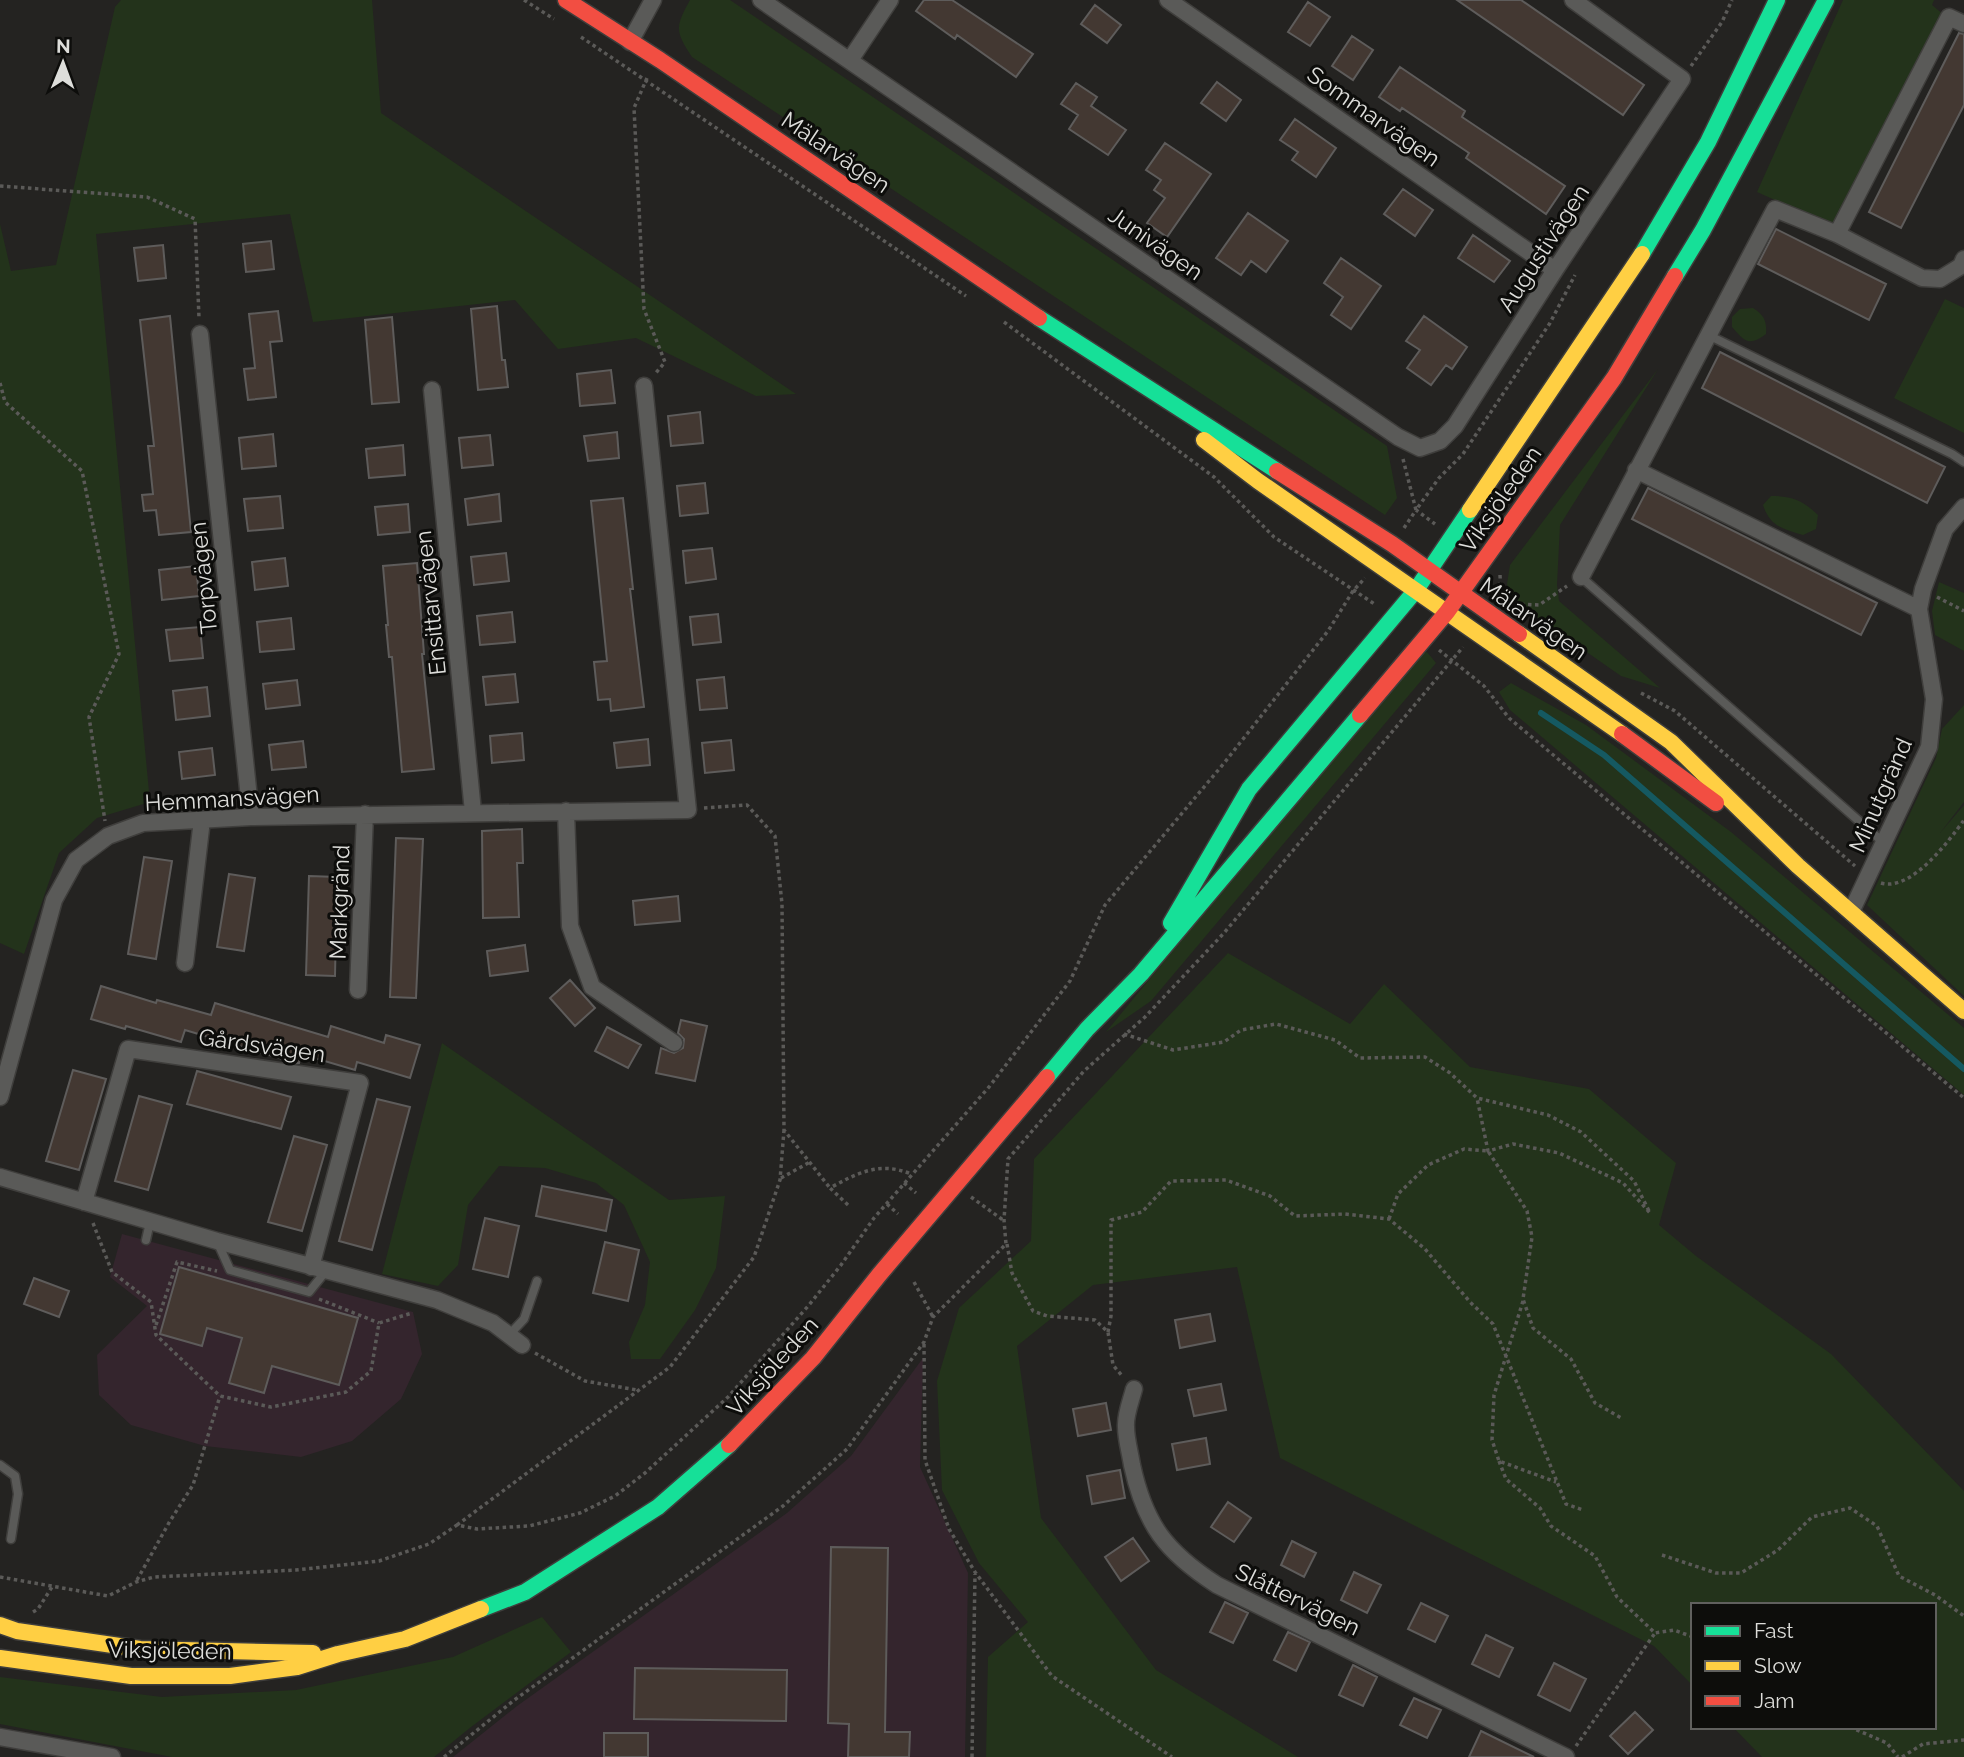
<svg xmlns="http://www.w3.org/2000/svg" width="1964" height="1757" font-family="Raleway,sans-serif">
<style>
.education{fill:#34252d}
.green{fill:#23331b}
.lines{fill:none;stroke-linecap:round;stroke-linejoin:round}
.stream{stroke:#155961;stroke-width:6}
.building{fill:#433832;stroke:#5e5c5b;stroke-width:2}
.lane-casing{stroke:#3f3e3c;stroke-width:11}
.street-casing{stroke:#3f3e3c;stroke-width:19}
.fast-casing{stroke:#3f3e3c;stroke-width:19}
.slow-casing{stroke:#3f3e3c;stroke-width:19}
.jam-casing{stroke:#3f3e3c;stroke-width:19}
.path{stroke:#5b5a58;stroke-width:3.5;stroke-dasharray:3.5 3.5;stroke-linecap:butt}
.lane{stroke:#5a5a58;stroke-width:8}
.street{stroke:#5a5a58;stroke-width:16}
.fast{stroke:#16e098;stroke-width:16}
.slow{stroke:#ffcf43;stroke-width:16}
.jam{stroke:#f24e42;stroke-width:16}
.labels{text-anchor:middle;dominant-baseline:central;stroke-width:6;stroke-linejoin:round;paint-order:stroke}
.street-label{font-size:23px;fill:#ddddda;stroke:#0d0d0b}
</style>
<rect width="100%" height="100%" fill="#242321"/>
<path class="education" d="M 122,1234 L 413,1312 L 422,1354 L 401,1399 L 352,1441 L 301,1457 L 205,1446 L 131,1425 L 99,1395 L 97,1355 L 147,1306 L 110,1277 Z
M 923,1358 L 920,1467 L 968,1573 L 965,1757 L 453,1757 L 517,1706 L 787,1513 L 851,1456 Z"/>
<path class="green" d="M 121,0 L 372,0 L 381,113 L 796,394 L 756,396 L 636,338 L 558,349 L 515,300 L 313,322 L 290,214 L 96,234 L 150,802 L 97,818 L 59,853 L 24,954 L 0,943 L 0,224 L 11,271 L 56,265 L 115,7 Z
M 690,0 L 730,0 L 1387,446 L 1397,498 L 1385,515 L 692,57 C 675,31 675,27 690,0 Z
M 1843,0 L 1934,0 L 1932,5 L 1944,15 L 1838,228 L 1757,192 Z
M 1945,299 L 1964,308 L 1964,433 L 1894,398 Z
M 1753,308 C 1764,315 1767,321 1766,334 C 1749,347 1744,341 1732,327 L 1732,317 L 1740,309 Z
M 1658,369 L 1560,525 L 1557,585 L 1559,601 L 1660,688 L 1621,676 L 1512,600 L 1507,584 L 1510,565 Z
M 1771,496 C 1793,496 1802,500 1818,515 L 1816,529 L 1803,535 C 1784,529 1770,527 1763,505 Z
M 1939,582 L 1964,593 L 1964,651 L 1935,635 L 1932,611 Z
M 1427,652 L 1436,663 L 1151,1001 L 1106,1032 L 1417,654 Z
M 1511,683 L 1586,725 L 1731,832 L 1964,1028 L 1964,1095 L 1510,710 L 1499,692 Z
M 1964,705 L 1964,802 L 1940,833 L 1964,805 L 1964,996 L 1867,905 L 1936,758 L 1942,729 Z
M 1228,953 L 1350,1024 L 1384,984 L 1470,1067 L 1589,1089 L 1676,1163 L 1659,1225 L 1696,1256 L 1831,1354 L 1964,1491 L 1964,1757 L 1762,1757 L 1733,1727 L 1934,1727 L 1934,1605 L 1693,1605 L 1693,1686 L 1654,1646 L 1280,1458 L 1237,1267 L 1093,1285 L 1017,1346 L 1041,1518 L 1156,1670 L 1298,1757 L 986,1757 L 988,1657 L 1028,1622 L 979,1563 L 942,1490 L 937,1381 L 959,1308 L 1031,1241 L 1034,1159 Z
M 442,1043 L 669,1200 L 725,1196 L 716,1268 L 695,1310 L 660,1359 L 631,1359 L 629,1342 L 645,1305 L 650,1262 L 624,1205 L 596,1183 L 545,1168 L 499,1166 L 468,1205 L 458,1265 L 438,1286 L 382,1274 Z
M 542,1617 L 571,1652 L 471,1727 L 434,1757 L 172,1757 L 0,1724 L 0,1677 L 162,1697 L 296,1690 L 453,1657 Z"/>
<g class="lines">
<path class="stream" d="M 1541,713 L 1604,755 L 1964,1069"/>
</g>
<path class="building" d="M 924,0 L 952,0 L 1033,54 L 1016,77 L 957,35 L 955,39 L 916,11 Z
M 1457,0 L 1521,0 L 1644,85 L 1623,115 Z
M 1308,2 L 1330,17 L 1310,46 L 1288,32 Z
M 1095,5 L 1121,25 L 1107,43 L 1081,24 Z
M 1959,33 L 1964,34 L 1964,105 L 1901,228 L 1869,212 Z
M 1352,36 L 1373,50 L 1353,80 L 1332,66 Z
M 1400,67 L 1465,111 L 1462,117 L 1565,186 L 1546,214 L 1466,158 L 1469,153 L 1402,108 L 1400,111 L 1379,97 Z
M 1217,82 L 1241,100 L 1226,121 L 1201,103 Z
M 1076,83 L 1097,97 L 1091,106 L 1126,130 L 1108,155 L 1069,129 L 1078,115 L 1061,104 Z
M 1295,119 L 1336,148 L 1316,177 L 1292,160 L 1298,152 L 1280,140 Z
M 1165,143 L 1211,174 L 1167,237 L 1147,223 L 1165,198 L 1154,190 L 1161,180 L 1146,170 Z
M 1403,189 L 1433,210 L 1415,236 L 1384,214 Z
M 1248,213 L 1288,241 L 1266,272 L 1251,261 L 1241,275 L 1216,258 Z
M 1776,229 L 1886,284 L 1869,320 L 1758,264 Z
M 1473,235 L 1510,261 L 1494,282 L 1458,258 Z
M 271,241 L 274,269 L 246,272 L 243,244 Z
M 163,245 L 166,278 L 138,281 L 134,248 Z
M 1341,258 L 1381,286 L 1351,329 L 1331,315 L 1343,297 L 1324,283 Z
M 497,306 L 502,360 L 505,360 L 508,387 L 478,390 L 471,309 Z
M 278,311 L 282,341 L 270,342 L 276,397 L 248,400 L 244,369 L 255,368 L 249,314 Z
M 170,316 L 191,532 L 159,535 L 156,510 L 144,511 L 142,495 L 153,494 L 148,446 L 154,446 L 140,320 Z
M 1424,316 L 1467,347 L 1452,369 L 1446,365 L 1431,385 L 1407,368 L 1420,350 L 1406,341 Z
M 392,317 L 399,402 L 372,404 L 365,320 Z
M 1720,352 L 1945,467 L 1927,503 L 1702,388 Z
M 611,370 L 615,403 L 580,406 L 577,374 Z
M 700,412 L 703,443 L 671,446 L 668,416 Z
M 617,432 L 619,458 L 588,461 L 584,436 Z
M 273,434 L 276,466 L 242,469 L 239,438 Z
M 490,435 L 493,465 L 462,468 L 459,438 Z
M 403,445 L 405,475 L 369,478 L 366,449 Z
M 705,483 L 708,513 L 680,516 L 677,486 Z
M 1648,488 L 1877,603 L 1861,635 L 1632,519 Z
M 499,494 L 501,521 L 468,525 L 465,499 Z
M 280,496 L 283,528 L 248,531 L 244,499 Z
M 623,498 L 633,589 L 630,589 L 644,707 L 611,711 L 610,699 L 598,700 L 594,662 L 607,661 L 591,501 Z
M 408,504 L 410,532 L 378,535 L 375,507 Z
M 712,548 L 716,579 L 686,583 L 683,551 Z
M 506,553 L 509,581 L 474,585 L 471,557 Z
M 285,558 L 288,586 L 255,590 L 252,562 Z
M 417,563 L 424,654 L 422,654 L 434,769 L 402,772 L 392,657 L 389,657 L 386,625 L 388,625 L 383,566 Z
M 196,566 L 199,596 L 162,600 L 159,570 Z
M 512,612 L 515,642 L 480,645 L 477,616 Z
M 718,614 L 721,642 L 693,645 L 690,617 Z
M 291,618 L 294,649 L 260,652 L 257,622 Z
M 200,627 L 203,658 L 170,661 L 166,630 Z
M 515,674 L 518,702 L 486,705 L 483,677 Z
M 724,677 L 727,708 L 700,710 L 697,680 Z
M 297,680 L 300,705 L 266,709 L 263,684 Z
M 207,687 L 210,716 L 176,720 L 173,691 Z
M 522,733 L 524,760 L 492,763 L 490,736 Z
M 648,739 L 650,765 L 617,768 L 614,743 Z
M 731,740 L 734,770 L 705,773 L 702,743 Z
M 303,741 L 306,767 L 272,770 L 269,745 Z
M 212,748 L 215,775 L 182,779 L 179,752 Z
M 522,829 L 523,863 L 517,863 L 519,917 L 483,918 L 482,831 Z
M 396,838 L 423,839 L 416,998 L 390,997 Z
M 144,857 L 172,861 L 156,959 L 128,954 Z
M 229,874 L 255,878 L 244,951 L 217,947 Z
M 309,876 L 337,877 L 335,976 L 306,975 Z
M 678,896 L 680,921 L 635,925 L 633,901 Z
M 525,945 L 528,971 L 490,976 L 487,951 Z
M 570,980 L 595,1008 L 575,1026 L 550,998 Z
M 101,986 L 156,1003 L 157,1000 L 211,1015 L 215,1003 L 328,1037 L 331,1026 L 384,1043 L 386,1035 L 420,1045 L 410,1078 L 357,1062 L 355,1070 L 301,1054 L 299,1063 L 296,1063 L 185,1030 L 181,1042 L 126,1026 L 125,1029 L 91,1019 Z
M 681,1020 L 707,1026 L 695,1081 L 656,1073 L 661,1048 L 674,1053 L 683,1048 L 684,1039 L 678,1033 Z
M 607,1027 L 641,1045 L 628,1068 L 595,1051 Z
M 73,1070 L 106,1079 L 79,1170 L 46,1161 Z
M 197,1071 L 291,1097 L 281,1129 L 187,1104 Z
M 139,1096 L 172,1105 L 148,1190 L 115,1181 Z
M 377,1099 L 410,1107 L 372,1250 L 339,1241 Z
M 294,1136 L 327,1145 L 302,1231 L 268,1222 Z
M 542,1186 L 612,1200 L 606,1231 L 536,1216 Z
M 485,1218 L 519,1226 L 508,1277 L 473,1269 Z
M 605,1242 L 639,1250 L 628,1301 L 593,1293 Z
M 179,1267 L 358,1318 L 339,1385 L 272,1366 L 264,1393 L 229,1383 L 242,1338 L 207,1328 L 202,1346 L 160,1334 Z
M 34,1278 L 69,1291 L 59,1317 L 24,1304 Z
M 1210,1314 L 1215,1341 L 1180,1348 L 1175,1320 Z
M 1221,1384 L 1226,1410 L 1194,1416 L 1188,1390 Z
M 1106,1403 L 1111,1430 L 1078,1436 L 1073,1409 Z
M 1206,1438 L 1210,1464 L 1177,1470 L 1172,1444 Z
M 1120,1470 L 1125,1498 L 1092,1504 L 1087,1476 Z
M 1228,1502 L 1251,1518 L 1234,1542 L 1211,1527 Z
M 1133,1538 L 1149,1561 L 1121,1581 L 1105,1557 Z
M 1292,1541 L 1316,1553 L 1304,1577 L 1281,1565 Z
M 831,1547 L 888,1548 L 885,1732 L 910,1732 L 909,1757 L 848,1757 L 849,1724 L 828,1723 Z
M 1354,1572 L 1381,1585 L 1367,1613 L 1341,1600 Z
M 1225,1602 L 1248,1613 L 1233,1643 L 1210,1632 Z
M 1421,1603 L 1448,1616 L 1435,1642 L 1408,1629 Z
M 1288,1632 L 1310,1642 L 1296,1671 L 1274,1660 Z
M 1486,1635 L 1513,1648 L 1499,1677 L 1472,1664 Z
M 1554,1663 L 1586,1679 L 1570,1711 L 1538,1695 Z
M 1353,1665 L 1377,1677 L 1363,1706 L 1339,1695 Z
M 635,1668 L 787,1670 L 786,1721 L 634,1719 Z
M 1414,1698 L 1441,1710 L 1427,1738 L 1400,1725 Z
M 1635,1712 L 1653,1730 L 1628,1754 L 1610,1736 Z
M 1481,1731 L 1534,1757 L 1469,1757 Z
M 604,1733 L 648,1733 L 648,1757 L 604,1757 Z"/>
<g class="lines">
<g class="lane-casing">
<path id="lane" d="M 1708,335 L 1952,454 L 1964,462
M 1581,577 L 1884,843
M 146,1240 L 150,1222
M 217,1241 L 230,1270 L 309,1292 L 326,1271
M 509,1335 L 524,1319 L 537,1281
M 0,1465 L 15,1476 L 18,1494 L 11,1539"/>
</g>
<g class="street-casing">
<path id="street" d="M 761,0 L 1398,437 L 1420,448 L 1440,441 L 1455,426 L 1555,270 L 1682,79 L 1573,0
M 1168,0 L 1555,270
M 1964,24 L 1949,17 L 1837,234 L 1922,278 L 1940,279 L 1961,266 L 1964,259
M 630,42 L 653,0
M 850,60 L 890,0
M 200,334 L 251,817
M 432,390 L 473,812
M 1636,470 L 1919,609
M 1581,577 L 1775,209 L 1837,234
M 566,811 L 570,926 L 592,987 L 674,1043
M 1851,912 L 1929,747 L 1934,699 L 1919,609 L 1923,589 L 1945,529 L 1964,507
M 185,963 L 202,820
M 358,990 L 365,814
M 0,1097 L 54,900 L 76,860 L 108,836 L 143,823 L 251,817 L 688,810 L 644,386
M 0,1177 L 217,1241 L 437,1300 L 493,1323 L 522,1345
M 84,1202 L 128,1049 L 360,1083 L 311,1267
M 1134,1389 C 1131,1401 1125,1415 1126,1427 C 1126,1439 1130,1452 1132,1465 C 1145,1525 1166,1552 1217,1585 L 1566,1757
M 0,1737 L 112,1757"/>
</g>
<g class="fast-casing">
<path id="fast" d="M 1642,254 L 1708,142 L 1777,0
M 1675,276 L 1703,230 L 1826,0
M 1039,318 L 1277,471
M 1171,923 L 1249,789 L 1416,590 L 1470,510
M 1047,1077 L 1087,1029 L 1141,974 L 1360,715
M 481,1609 L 525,1592 L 658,1507 L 729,1445"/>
</g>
<g class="slow-casing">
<path id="slow" d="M 1204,440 L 1258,481 L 1622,734
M 1470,510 L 1642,254
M 1519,634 L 1671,742 L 1798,866 L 1964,1011
M 0,1625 L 17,1631 L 140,1649 L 313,1653
M 0,1658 L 131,1676 L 230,1676 L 297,1667 L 338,1654 L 405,1639 L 481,1609"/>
</g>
<g class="jam-casing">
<path id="jam" d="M 566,0 L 660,60 L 1039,318
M 1277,471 L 1392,544 L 1519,634
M 1360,715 L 1447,612 L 1614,378 L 1675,276
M 1622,734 L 1716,803
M 729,1445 L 813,1358 L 879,1275 L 1047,1077"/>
</g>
<path class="path" d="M 524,0 L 554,19
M 581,37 L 966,296
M 1691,66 L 1722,22 L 1732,0
M 647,78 L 634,108 L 644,309 L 665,362 L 655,374
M 0,186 L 147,197 L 195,219 L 199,318
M 1004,322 L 1214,477 L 1274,537 L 1376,605
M 0,383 L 5,402 L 82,471 L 119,654 L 89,717 L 105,821
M 1403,459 L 1416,510 L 1439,478 L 1463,454 L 1550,323 L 1575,275
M 1404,528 L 1416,510 L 1435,524
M 1500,575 L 1501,596
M 1937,597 L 1964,611
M 1514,604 L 1539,605 L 1567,586
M 1439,650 L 1484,686 L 1509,718 L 1964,1098
M 1641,693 L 1675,711 L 1855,866
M 704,808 L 747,805 L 775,836 L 782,904 L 784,1130 L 830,1188
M 1881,883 C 1911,892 1949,841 1964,820
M 1124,1034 L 1173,1050 L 1224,1042 L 1241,1030 L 1276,1024 L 1335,1040 L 1360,1058 L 1425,1057 L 1450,1073 L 1477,1098 L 1548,1115 L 1581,1132 L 1634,1181 L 1650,1213 L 1623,1183 L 1559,1153 L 1513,1144 L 1488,1151 L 1477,1098
M 781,1178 L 810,1162
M 904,1183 L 916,1193
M 971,1197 L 1003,1220
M 887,1204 L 898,1214
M 848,1205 L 830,1188 C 857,1173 880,1161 911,1174
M 1389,1219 L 1398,1194 L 1428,1165 L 1464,1149 L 1488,1151 L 1527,1211 L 1532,1237 L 1523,1299 L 1533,1328 L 1571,1359 L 1595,1403 L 1623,1419
M 93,1223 L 112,1272 L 151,1302 L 156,1335 L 220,1396 L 271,1407 L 346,1392 L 371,1371 L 379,1323 L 412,1313
M 1007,1244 L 1012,1273 L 1033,1311 L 1047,1316 L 1095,1320 L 1108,1332 L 1113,1365 L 1123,1377
M 914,1282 L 933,1317
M 319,1299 L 379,1323
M 1523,1301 L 1494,1395 L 1492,1440 L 1499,1461 L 1556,1482
M 156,1325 L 177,1262 L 217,1271
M 1108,1332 L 1111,1316 L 1111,1220 L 1142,1212 L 1171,1181 L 1226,1180 L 1270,1196 L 1295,1216 L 1345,1214 L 1389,1219 L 1425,1249 L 1470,1302 L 1493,1324 L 1566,1504 L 1583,1510
M 924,1344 L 925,1460 L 949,1529 L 975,1572 L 1052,1676 L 1172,1757
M 535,1353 L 585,1381 L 637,1390
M 1499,1461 L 1506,1479 L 1540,1508 L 1551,1526 L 1595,1556 L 1617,1597 L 1655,1633 L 1674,1630 L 1693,1637
M 457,1525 L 670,1367 L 754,1257 L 780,1180 L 784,1130
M 1662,1555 L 1716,1573 L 1741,1573 L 1778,1550 L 1812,1517 L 1850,1508 L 1877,1526 L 1899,1576 L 1935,1595 L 1964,1616
M 0,1577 L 108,1596 L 136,1582 L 154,1577 L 296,1570 L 379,1561 L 429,1544 L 457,1525 L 477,1529 L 529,1526 L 580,1513 L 615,1496 L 645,1473 L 728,1397 L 809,1305 L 841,1265 L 874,1218 L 989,1087 L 1070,981 L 1105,905 L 1225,762 L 1328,631 L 1353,591 L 1365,578
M 137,1580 L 170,1521 L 193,1485 L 220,1396
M 33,1612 L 38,1609 L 52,1587
M 1850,1727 L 1887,1743 L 1898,1757
M 1576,1746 L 1655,1633
M 444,1757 L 513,1701 L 783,1506 L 847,1449 L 924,1342 L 933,1317 L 1006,1244 L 1004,1220 L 1008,1159 L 1084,1071 L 1145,1017 L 1224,933 L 1463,647
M 972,1757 L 975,1574
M 1902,1757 L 1923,1744 L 1964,1740"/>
<use href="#lane" class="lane"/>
<use href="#street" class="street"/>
<use href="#fast" class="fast"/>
<use href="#slow" class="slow"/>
<use href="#jam" class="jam"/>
</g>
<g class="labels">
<g class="street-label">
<text transform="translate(1374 116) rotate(35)">Sommarvägen</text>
<text transform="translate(836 152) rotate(34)">Mälarvägen</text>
<text transform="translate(1156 243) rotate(35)">Junivägen</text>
<text transform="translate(1543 248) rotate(-57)">Augustivägen</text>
<text transform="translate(1500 499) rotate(-55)">Viksjöleden</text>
<text transform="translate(203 578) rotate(-96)">Torpvägen</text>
<text transform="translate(430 603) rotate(-96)">Ensittarvägen</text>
<text transform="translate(1534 618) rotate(35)">Mälarvägen</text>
<text transform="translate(1880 795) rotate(-66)">Minutgränd</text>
<text transform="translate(232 798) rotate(-3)">Hemmansvägen</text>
<text transform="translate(339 902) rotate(-88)">Markgränd</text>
<text transform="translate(262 1045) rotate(8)">Gårdsvägen</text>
<text transform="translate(772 1366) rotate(-48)">Viksjöleden</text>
<text transform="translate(1298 1599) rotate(26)">Slåttervägen</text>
<text transform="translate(170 1650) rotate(1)">Viksjöleden</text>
</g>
</g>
<rect x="1691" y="1603" width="245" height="126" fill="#0d0d0b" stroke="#60605e" stroke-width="2"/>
<rect x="1705" y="1626" width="35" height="10" fill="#16e098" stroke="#60605e" stroke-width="2"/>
<text x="1754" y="1638" font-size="21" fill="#ddddda">Fast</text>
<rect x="1705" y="1661" width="35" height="10" fill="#ffcf43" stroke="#60605e" stroke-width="2"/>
<text x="1754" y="1673" font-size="21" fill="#ddddda">Slow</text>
<rect x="1705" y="1696" width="35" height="10" fill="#f24e42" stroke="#60605e" stroke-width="2"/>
<text x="1754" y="1708" font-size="21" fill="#ddddda">Jam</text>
<g transform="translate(63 63) rotate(1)" stroke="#0d0d0b" stroke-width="5" paint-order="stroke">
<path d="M0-5L12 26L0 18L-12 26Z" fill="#ddddda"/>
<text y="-10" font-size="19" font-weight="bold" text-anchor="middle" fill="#ddddda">N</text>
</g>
</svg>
